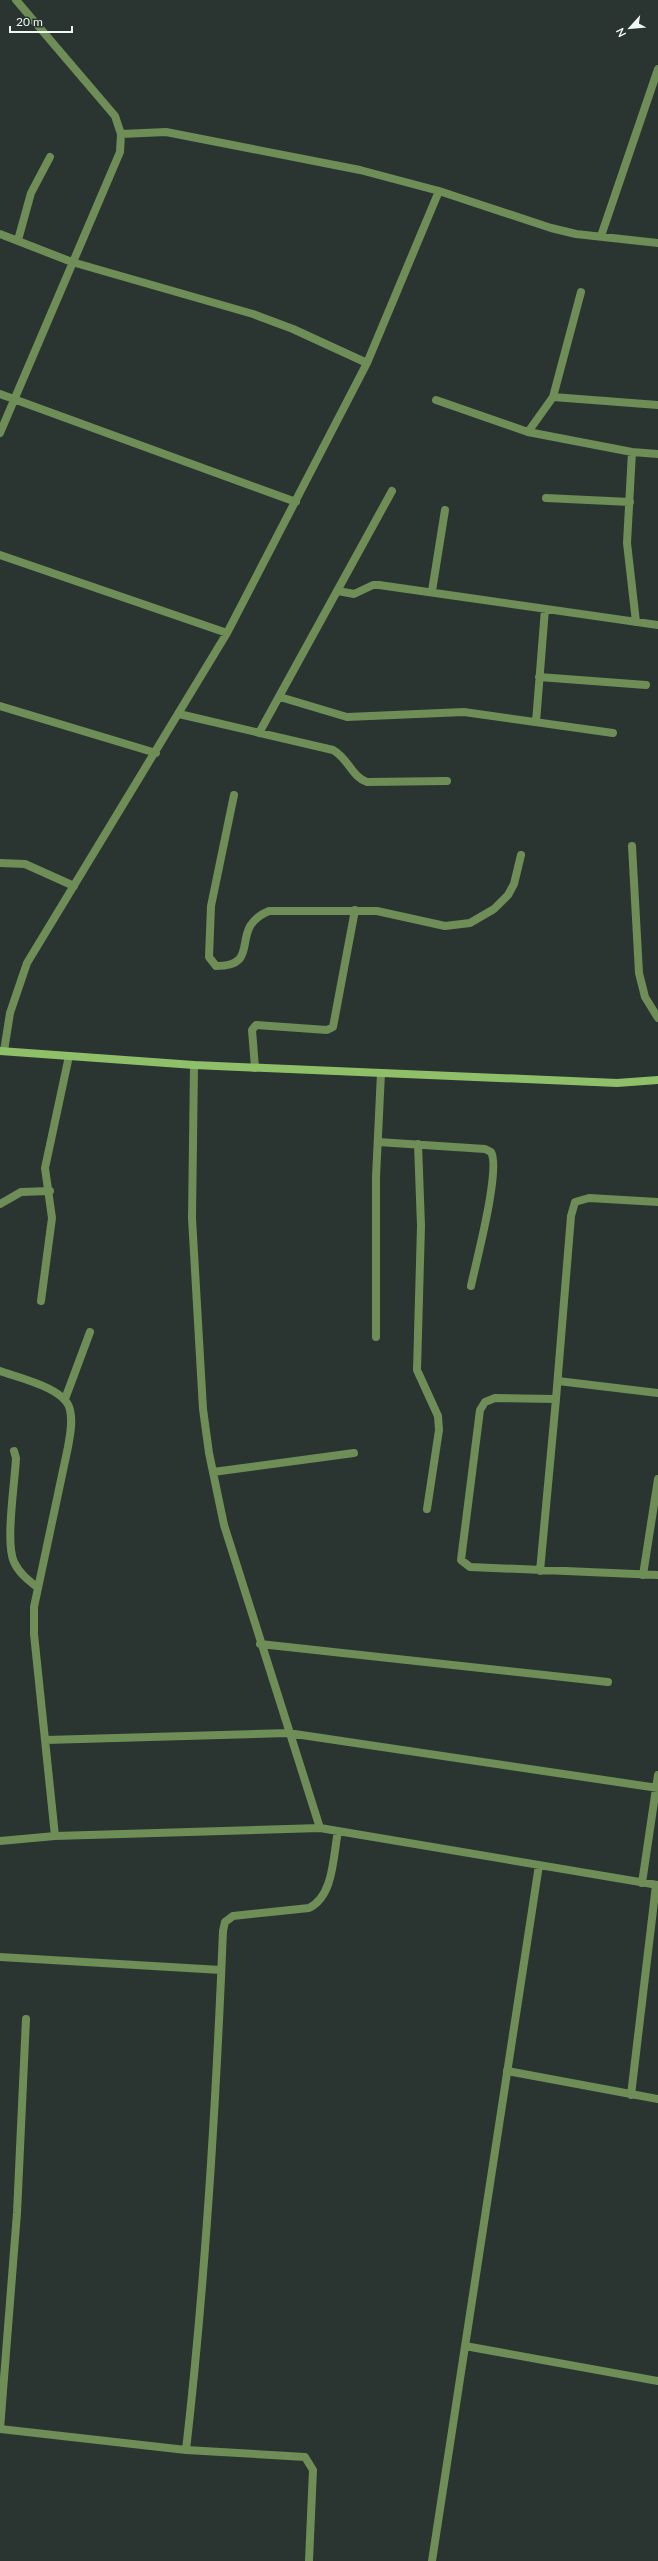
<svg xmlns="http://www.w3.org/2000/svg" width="658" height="2561" font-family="Lato,sans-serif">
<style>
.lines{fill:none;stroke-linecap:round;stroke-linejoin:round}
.lane{stroke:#6e8d57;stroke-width:8}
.street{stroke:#6e8d57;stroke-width:8}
.secondary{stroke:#8fc069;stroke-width:8}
</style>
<rect width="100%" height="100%" fill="#2a3430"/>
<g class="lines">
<path class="lane" d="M 507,2071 L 658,2099
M 631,2095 L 656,1885"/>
<path class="street" d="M 121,134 L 166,132 L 360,170 L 439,191 L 551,228 L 576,234 L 658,243
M 0,234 L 72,262 L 253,314 L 293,329 L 367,363
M 601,236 L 658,69
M 18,240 L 31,193 L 50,157
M 0,394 L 296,502
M 553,397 L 658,405
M 436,400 L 528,432 L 632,452 L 658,454
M 528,432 L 553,397 L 581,292
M 0,433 L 120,152 L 121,134 L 115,116 L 16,0
M 632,452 L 627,543 L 636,622
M 546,498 L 630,502
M 0,555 L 227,633
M 338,591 L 354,594 L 373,585 L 379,585 L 658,625
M 432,591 L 445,510
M 539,677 L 646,685
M 280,697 L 347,717 L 464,712 L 613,733
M 0,706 L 156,753
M 179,714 L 333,750 C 348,758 352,777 367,782 L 447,781
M 536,722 L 545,609
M 259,733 L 392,491
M 234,795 L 211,906 L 209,957 L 216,966 C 264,966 227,928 269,911 L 377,911 L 445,926 L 470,923 L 494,909 L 508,895 L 514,884 L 521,855
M 632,846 L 639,973 L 645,997 L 658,1018
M 0,863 L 25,864 L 74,886
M 4,1051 L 10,1013 L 27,963 L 227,633 L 367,363 L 439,191
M 194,1065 L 192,1218 L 203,1409 L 209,1453 L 224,1525 L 320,1828
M 255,1068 L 252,1030 L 256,1025 L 327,1030 L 333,1027 L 355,910
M 378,1142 L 485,1149 L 491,1152 C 501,1169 476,1262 471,1286
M 418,1144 L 421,1226 L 417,1370 L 438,1416 L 439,1430 L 427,1509
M 0,1204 L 21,1192 L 50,1191
M 41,1301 L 52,1218 L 45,1168 L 69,1056
M 376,1337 L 376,1177 L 381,1073
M 0,1371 C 19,1378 66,1388 70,1410 C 73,1422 70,1435 68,1447 L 34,1607 L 34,1634 L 55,1836
M 558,1381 L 658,1393
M 65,1399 L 90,1332
M 556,1399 L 571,1216 L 575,1202 L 589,1198 L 658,1202
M 14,1451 L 16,1458 C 15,1482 5,1543 14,1562 C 19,1573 28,1580 37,1587
M 213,1472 L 354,1453
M 540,1571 L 556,1399 L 495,1398 L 485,1402 L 480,1410 L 461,1560 L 470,1567 L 658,1575
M 643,1575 L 658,1479
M 260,1644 L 608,1682
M 46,1740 L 288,1733 L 658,1788
M 0,1841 L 55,1836 L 320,1828 L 658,1885
M 642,1883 L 658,1775
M 0,1957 L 221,1970
M 26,2019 L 17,2213 L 0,2429 L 186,2450 L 305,2457 L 313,2470 L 309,2561
M 465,2346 L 658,2381
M 186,2450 C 206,2277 216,2104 223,1931 L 225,1922 L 233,1916 L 309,1908 C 334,1896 333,1856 338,1831
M 432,2561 L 539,1865"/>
<path class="secondary" d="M 0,1051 L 194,1065 L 617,1083 L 658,1080"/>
</g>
<g transform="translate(630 28) rotate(243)" stroke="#2a3430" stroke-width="3" paint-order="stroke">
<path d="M0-3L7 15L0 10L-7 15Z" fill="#f0f6f3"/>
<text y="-6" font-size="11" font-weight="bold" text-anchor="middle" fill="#f0f6f3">N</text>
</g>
<path d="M10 26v6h62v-6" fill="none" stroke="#f0f6f3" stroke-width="2"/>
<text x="16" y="26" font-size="12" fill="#f0f6f3" stroke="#2a3430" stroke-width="3" paint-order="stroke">20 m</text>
</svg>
